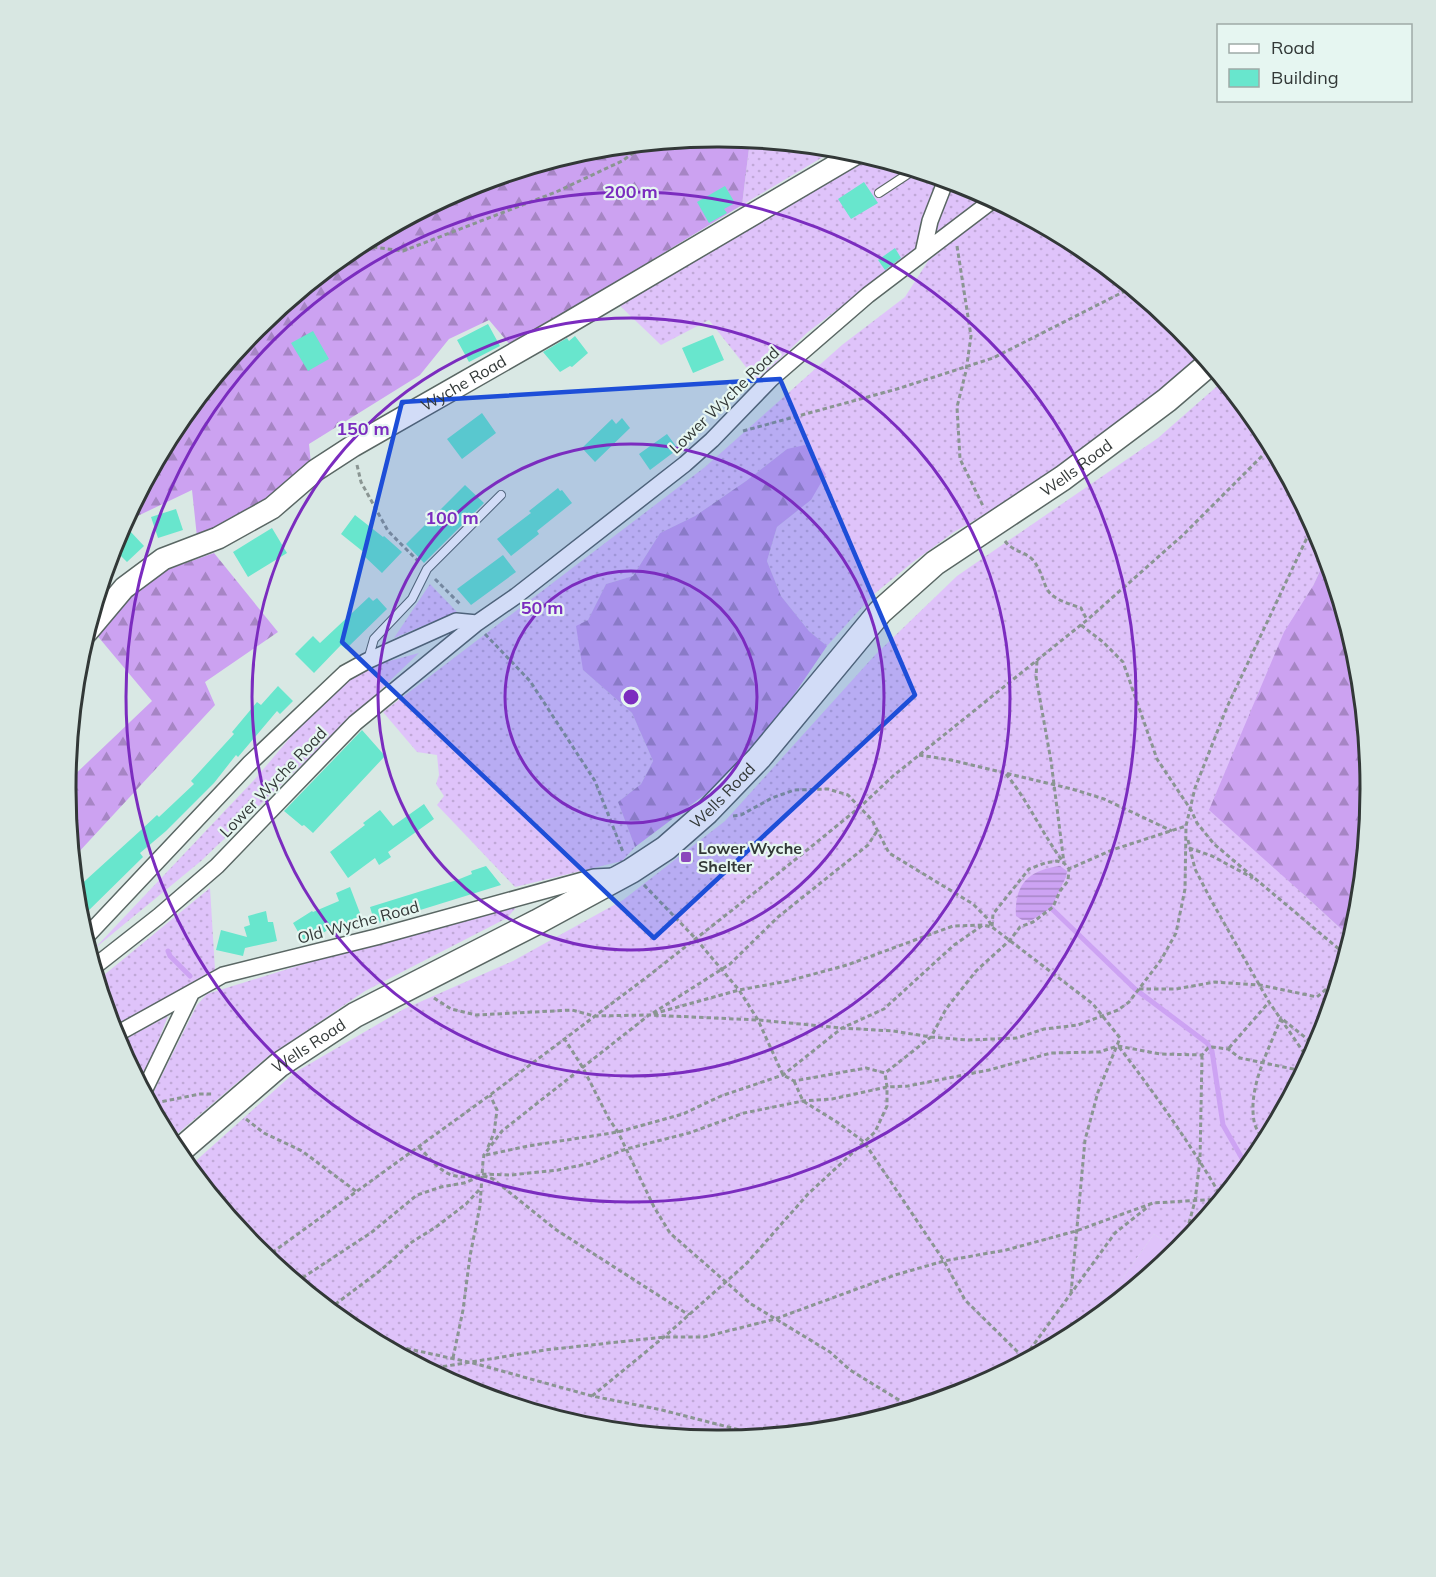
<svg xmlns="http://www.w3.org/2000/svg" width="1436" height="1577" font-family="Mulish,sans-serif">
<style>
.grass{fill:url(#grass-dots)}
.forest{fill:url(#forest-firs)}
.garden{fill:#dfc3fa}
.water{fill:url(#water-rules)}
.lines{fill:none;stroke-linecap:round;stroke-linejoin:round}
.stream{stroke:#cda3f3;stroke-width:5}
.building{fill:#68e6cd}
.service-casing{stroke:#5a6764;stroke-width:10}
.minor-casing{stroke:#5a6764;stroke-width:18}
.secondary-casing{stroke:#5a6764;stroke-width:24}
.trunk-casing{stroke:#5a6764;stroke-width:27}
.path{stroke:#8a9592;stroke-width:3;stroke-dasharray:4.5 3;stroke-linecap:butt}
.service{stroke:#fff;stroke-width:8}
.minor{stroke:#fff;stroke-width:15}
.secondary{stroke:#fff;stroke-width:21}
.trunk{stroke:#fff;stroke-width:24}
.marked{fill:#1d4ed8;fill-opacity:0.2;stroke:#1d4ed8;stroke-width:4.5;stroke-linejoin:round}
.ring{fill:none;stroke:#7b2cbf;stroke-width:3}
.poi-dot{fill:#8b48bc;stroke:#e6f6f1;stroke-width:2}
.labels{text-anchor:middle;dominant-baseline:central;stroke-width:4.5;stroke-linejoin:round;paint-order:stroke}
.street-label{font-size:16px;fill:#323837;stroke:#e6f6f1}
.poi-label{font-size:16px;font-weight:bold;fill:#323837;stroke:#e6f6f1;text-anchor:start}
.rim{fill:none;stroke:#323837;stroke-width:3}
.centre{fill:#7b2cbf;stroke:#e6f6f1;stroke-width:3}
.ring-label{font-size:18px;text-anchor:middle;font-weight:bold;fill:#7b2cbf;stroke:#e6f6f1;stroke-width:4.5;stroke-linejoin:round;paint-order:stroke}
</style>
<defs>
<pattern id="grass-dots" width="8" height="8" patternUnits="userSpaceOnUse" patternTransform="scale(1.5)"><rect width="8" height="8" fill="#dfc3fa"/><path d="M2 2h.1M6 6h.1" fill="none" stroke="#c0a8d7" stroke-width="1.8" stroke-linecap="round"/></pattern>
<pattern id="forest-firs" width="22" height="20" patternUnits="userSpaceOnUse" patternTransform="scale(1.5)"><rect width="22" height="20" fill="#cca2f1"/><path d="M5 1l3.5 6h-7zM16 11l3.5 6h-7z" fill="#a685c4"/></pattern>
<pattern id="water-rules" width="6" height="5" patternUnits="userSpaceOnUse" patternTransform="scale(1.5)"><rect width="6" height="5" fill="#cda3f3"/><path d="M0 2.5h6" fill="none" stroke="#a786c6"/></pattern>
</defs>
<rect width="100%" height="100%" fill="#d9e8e4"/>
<path class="grass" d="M 750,140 L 838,148 L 742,205 Z
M 872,157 L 968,186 L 986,196 L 808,332 L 757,381 L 709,320 L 661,345 L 617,303 Z
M 1000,203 L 1081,247 L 1179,328 L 1201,354 L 1118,426 L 987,513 L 954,532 L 913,562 L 873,595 L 827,646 L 809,631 L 781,596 L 767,561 L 777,527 L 811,500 L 787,449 L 746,481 L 695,516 L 660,533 L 633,576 L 606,584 L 588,620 L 583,670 L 632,713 L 653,761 L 641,784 L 618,802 L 635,847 L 622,861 L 515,887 L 437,805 L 444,796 L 436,784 L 439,775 L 437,755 L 417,752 L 383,712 L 705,467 L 842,345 L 905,297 L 928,261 Z
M 1223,381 L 1260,427 L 1320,539 L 1326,558 L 1313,586 L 1302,893 L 1351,938 L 1320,1038 L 1260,1151 L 1178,1251 L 1154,1234 L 1092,1321 L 1080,1331 L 967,1391 L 845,1428 L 718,1440 L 590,1428 L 468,1391 L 355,1330 L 257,1249 L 189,1167 L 294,1073 L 404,1009 L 513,961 L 623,900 L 725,821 L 875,655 L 957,576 L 1158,438 Z
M 430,584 L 457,612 L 394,638 Z
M 419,653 L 201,861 L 94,949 L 255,779 L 345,673 Z
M 210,888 L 215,970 L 114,1032 L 98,980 Z
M 527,895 L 507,918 L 365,991 L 266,1058 L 170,1140 L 149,1101 L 197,1005 L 207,994 Z
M 168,1016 L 141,1085 L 118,1043 Z"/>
<path class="forest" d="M 718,137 L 750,140 L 742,205 L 511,346 L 489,320 L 449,339 L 420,375 L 309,444 L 311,464 L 263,504 L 197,537 L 192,490 L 125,522 L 176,426 L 257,327 L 356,246 L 469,186 L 591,149 Z
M 805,445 L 826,474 L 811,500 L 777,527 L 767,561 L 781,596 L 809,631 L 827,646 L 766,736 L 719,784 L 635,847 L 618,802 L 641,784 L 653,761 L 632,713 L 583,670 L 576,626 L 588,620 L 606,584 L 633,576 L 660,533 L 695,516 L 746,481 L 787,449 Z
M 214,553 L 278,632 L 205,682 L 215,705 L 77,854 L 73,857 L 67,782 L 152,701 L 95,633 L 138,580 Z
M 1326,558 L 1358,662 L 1370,788 L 1357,916 L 1351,938 L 1302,893 L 1209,810 L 1284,632 L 1313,586 Z"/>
<path class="garden" d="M 1154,1234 L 1178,1251 L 1092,1321 Z"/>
<path class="water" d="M 1060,866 L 1067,871 L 1066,877 L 1051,908 L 1032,920 L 1022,920 L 1016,916 C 1014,884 1029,870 1060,866 Z"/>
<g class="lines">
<path class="stream" d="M 1051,908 L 1135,989 L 1207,1043 L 1212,1051 L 1223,1125 L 1247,1167
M 168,951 L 170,956 L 190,976"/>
</g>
<path class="building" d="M 864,182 L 878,203 L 851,219 L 838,199 Z
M 725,186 L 735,203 L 724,209 L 727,213 L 709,223 L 697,202 Z
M 895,248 L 901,258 L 885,270 L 878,260 Z
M 488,324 L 500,346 L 469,362 L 457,340 Z
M 313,331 L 329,359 L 308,371 L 291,343 Z
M 713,335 L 724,360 L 693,373 L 682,348 Z
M 575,336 L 588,353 L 572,367 L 570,366 L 560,372 L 543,352 L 567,338 L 569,341 Z
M 482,413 L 496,433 L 462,459 L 447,439 Z
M 622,418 L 630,428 L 595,462 L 582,448 L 612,419 L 616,424 Z
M 667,434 L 678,449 L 650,470 L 639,454 Z
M 465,485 L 484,503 L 424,563 L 406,544 Z
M 558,488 L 560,491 L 562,490 L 572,503 L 537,531 L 539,534 L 511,556 L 497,539 L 531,513 L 529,511 Z
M 176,509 L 183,530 L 158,538 L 151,517 Z
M 355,515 L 383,537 L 384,536 L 402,552 L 382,573 L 364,556 L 366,554 L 341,534 Z
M 272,528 L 287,553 L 248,577 L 233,552 Z
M 130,531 L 144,546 L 127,562 L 113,548 Z
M 503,555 L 516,572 L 471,605 L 457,589 Z
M 369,597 L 373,601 L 377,598 L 387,609 L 346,649 L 341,645 L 314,673 L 295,654 L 313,636 L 320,643 Z
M 278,686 L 293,701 L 280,714 L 277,711 L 238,757 L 236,755 L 214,783 L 166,831 L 140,853 L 143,857 L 80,919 L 76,889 L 141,830 L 157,815 L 159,817 L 194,784 L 191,781 L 234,734 L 232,732 L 257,702 L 261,705 Z
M 362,730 L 385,756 L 313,833 L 304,825 L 302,826 L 284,811 Z
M 424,804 L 434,819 L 388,852 L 391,857 L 379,865 L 375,858 L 348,878 L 330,852 L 365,825 L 363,823 L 380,810 L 393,826 Z
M 486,866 L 501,885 L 375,924 L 370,907 L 457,880 L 472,874 L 471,871 Z
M 350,887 L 363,921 L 338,932 L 336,925 L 305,944 L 293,923 L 312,911 L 313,912 L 339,901 L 336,893 Z
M 266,911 L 268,922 L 273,922 L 277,941 L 245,948 L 243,956 L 216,950 L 221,930 L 247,937 L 244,927 L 250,925 L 248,916 Z"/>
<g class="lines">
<g class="service-casing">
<path id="service" d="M 879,193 L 914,170
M 368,660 L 374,639 L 412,599 L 427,569 L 501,495"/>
</g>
<g class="minor-casing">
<path id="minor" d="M 923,253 L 930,221 L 946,180
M 85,938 L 250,763 L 345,673 L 367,661 L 456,621 L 477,623 L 516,596 L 685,464 L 712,440 L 771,379 L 868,295 L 993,200
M 94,967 L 159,916 L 217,866 L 355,723 L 477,623
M 115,1035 L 223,975 L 376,937 L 594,877 L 614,876
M 144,1091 L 191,994"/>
</g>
<g class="secondary-casing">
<g id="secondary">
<path id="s1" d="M 87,632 L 124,588 L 163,559 L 218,538 L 272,508 L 316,470 L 353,446 L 563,326 L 857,153"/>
</g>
</g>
<g class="trunk-casing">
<g id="trunk">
<path id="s2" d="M 177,1153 L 279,1065 L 355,1015 L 537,922 L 631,871 L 666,848 L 707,812 L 759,758 L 880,612 L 935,563 L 1063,478 L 1167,400 L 1209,364"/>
</g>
</g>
<path class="path" d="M 358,245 L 403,251 L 556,192 L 622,161 L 646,144
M 957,246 L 971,336 L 966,371 L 957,407 L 960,459 L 984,508
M 743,431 L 897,389 L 993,358 L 1131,288
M 357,465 L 361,482 L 388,531 L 418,561
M 1005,541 C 1013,552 1024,551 1032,559 C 1041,569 1042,579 1047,589 C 1053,600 1070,604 1081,608 L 1087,620
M 435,579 L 460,604
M 1081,625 L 1103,642 L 1123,662 L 1157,759 L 1191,810 L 1197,823 L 1214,844 L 1346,955
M 485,634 L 530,681 L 595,781 L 623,852
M 1037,661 L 1036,677 L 1051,761 L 1064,863 L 1069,869 L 1112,850 L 1186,826
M 919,755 L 951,760 L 1072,789 L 1104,799 L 1172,831
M 1006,774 C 1028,801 1042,833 1063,862
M 733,816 L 741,815 L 772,798 L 794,790 L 828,789 L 848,795 L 872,820 L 889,853 L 973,904 L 988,919 L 992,927 L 1093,1004 L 1120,1038 L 1098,1092 L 1085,1140 L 1071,1293
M 1188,840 L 1195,869 L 1211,900 L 1269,1002 L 1309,1060
M 1189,848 L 1212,856 L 1253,878
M 644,885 L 696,939 L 739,990 L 758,1020 L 783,1075 L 794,1081 L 866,1068 L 885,1073 L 931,1037 L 946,1009 L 976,971 L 1010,940 L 1020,927 L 1033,922 L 1053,907 L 1060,891 L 1068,881 L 1069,869
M 1139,989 L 1176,989 L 1215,982 L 1260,985 L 1317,997 L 1339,978
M 434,998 L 451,1009 L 476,1015 L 572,1010 L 594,1016 L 649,1015 L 758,1020 L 842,1028 L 893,1031 L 931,1037 L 968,1040 L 1017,1038 L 1044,1029 L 1078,1025 L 1118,1010 L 1129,1002 L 1161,960 L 1176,933 L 1185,889 L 1186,826 L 1195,788 L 1227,707 L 1313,525
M 653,1013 L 730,964 L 778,917 L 868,845 L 877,831
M 564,1038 L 583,1068 L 609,1119 L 618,1132 L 654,1207 L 670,1233 L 751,1304 L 830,1352 L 850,1370 L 912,1408
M 1119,1047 C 1156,1095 1191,1145 1222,1198
M 1229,1048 L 1269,1002
M 794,1081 L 803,1101 L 840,1124 L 864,1142 L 944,1261 L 965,1300 L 1026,1360
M 155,1103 L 200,1094 L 213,1094
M 246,1119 L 264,1133 L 302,1151 L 357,1192
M 1265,1142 C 1261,1136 1255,1128 1254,1121 C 1248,1086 1269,1050 1281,1018 L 1316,1046
M 419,1147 C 429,1157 441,1174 456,1176 C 472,1179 476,1172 493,1179 L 555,1229 L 689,1315
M 488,1147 L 494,1133 L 497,1110 L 490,1095
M 486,1155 L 528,1146 L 618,1132 L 683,1114 L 721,1096 L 783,1075 L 842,1028 L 884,1009 L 954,945 L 983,925
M 482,1174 L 511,1175 L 558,1170 L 591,1163 L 626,1149 L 689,1133 L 744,1113 L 803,1101 L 832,1099 L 887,1087 L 908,1086 L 989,1070 L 1051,1053 L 1099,1052 L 1118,1046 L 1160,1054 L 1202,1055 L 1208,1048 L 1212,1047 L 1228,1049 L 1240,1058 L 1303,1071
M 1183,1245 L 1195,1201 L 1200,1160 L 1202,1055
M 266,1257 L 490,1095 L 647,977 L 759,889 L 860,807 L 893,776 L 1087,620 L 1183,535 L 1271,447
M 296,1282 L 372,1232 L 417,1195 L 441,1187 L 464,1183 L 482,1176
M 329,1309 L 381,1270 L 412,1242 L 436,1227 L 466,1204 L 480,1189
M 377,1342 L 473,1363 L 592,1396 L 662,1410 L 763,1436
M 453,1358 L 463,1310 L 470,1256 L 480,1206 L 483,1161 L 484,1155 L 502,1131 L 649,1015 L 739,990 L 788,981 L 847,965 L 953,926 L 983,925 L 992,927 L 993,914 L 1029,869 L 1045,863 L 1057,861 L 1064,863
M 1021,1362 L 1115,1233 L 1149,1206
M 428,1369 L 545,1350 L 664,1337 L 704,1337 L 775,1319 L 895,1275 L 944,1261 L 1006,1250 L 1076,1231 L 1153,1203 L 1220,1199
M 592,1396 L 664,1337 L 746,1264 L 808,1194 L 875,1132 L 887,1106 L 887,1087 L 885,1073"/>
<use href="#service" class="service"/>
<use href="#minor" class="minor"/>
<use href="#secondary" class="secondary"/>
<use href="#trunk" class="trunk"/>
</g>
<path class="marked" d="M 780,379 L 915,695 L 654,938 L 342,642 L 402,402 Z"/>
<g class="ring">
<circle cx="631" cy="697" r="126"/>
<circle cx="631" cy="697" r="253"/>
<circle cx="631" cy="697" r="379"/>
<circle cx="631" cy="697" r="505"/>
</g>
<rect class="poi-dot" x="680" y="851" width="12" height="12" rx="3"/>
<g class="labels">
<g class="street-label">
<text stroke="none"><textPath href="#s1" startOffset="456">Wyche Road</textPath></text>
<text transform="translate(724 400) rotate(-44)">Lower Wyche Road</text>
<text stroke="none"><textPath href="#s2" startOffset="1142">Wells Road</textPath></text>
<text transform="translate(273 782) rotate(-46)">Lower Wyche Road</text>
<text stroke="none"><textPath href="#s2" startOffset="656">Wells Road</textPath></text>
<text transform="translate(358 922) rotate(-15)">Old Wyche Road</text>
<text stroke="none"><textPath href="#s2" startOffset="170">Wells Road</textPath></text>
</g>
<g class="poi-label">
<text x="698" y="848">Lower Wyche<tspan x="698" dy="18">Shelter</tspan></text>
</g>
</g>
<path d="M0 0H1436V1577H0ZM717 147H719A641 641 0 0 1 1360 788V789A641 641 0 0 1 719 1430H717A641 641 0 0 1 76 789V788A641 641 0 0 1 717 147Z" fill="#d8e7e2" fill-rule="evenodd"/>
<path class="rim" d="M717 147H719A641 641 0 0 1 1360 788V789A641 641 0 0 1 719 1430H717A641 641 0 0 1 76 789V788A641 641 0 0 1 717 147Z"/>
<circle cx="631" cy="697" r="9" class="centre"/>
<g class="ring-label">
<text x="631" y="198">200 m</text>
<text x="363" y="435">150 m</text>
<text x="452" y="524">100 m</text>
<text x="542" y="614">50 m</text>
</g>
<rect x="1217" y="24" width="195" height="78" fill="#e6f6f1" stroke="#9eaaa7" stroke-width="1.5"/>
<rect x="1229" y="44" width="30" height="9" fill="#ffffff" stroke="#9eaaa7" stroke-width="1.5"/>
<text x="1271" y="54" font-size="18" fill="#323837">Road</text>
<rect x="1229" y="69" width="30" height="18" fill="#68e6cd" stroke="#9eaaa7" stroke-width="1.5"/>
<text x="1271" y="84" font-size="18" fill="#323837">Building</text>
</svg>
